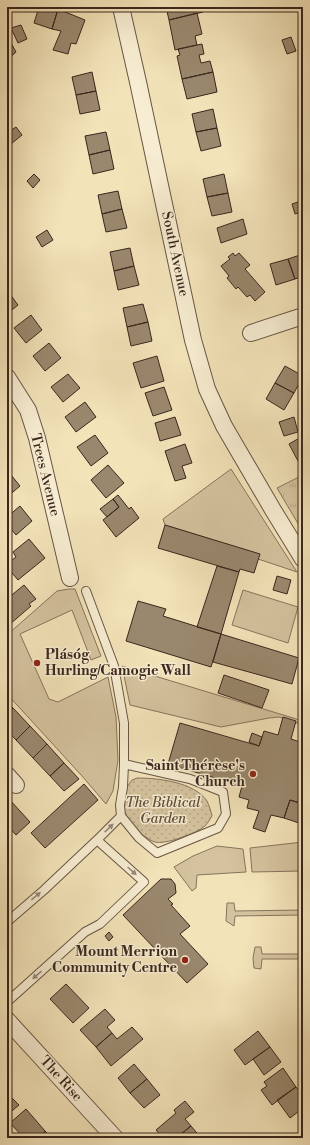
<svg xmlns="http://www.w3.org/2000/svg" width="310" height="1145" font-family="'Libre Bodoni',serif">
<style>
.grass{fill:#d4c39e;stroke:#87745e}
.park{fill:url(#park-tufts);stroke:#87745e}
.garden{fill:url(#garden-dots);stroke:#87745e}
.building{fill:#9a886e;stroke:#3a261d}
.lines{fill:none;stroke-linecap:round;stroke-linejoin:round}
.lane-casing{stroke:#685544;stroke-width:10}
.street-casing{stroke:#685544;stroke-width:18}
.lane{stroke:#f7edd2;stroke-width:8}
.street{stroke:#f7edd2;stroke-width:16}
.oneway{fill:#988a78}
.poi-dot{fill:#8f2418;stroke:#f7edd2;stroke-width:1.5}
.labels{text-anchor:middle;dominant-baseline:central;stroke-width:3;stroke-linejoin:round;paint-order:stroke}
.street-label{font-size:14px;fill:#3a261d;stroke:#f7edd2}
.poi-label{font-size:14px;font-weight:bold;fill:#3a261d;stroke:#f7edd2;text-anchor:end}
.park-label{font-size:14px;font-style:italic;fill:#604d3d;stroke:#f7edd2}
</style>
<defs>
<pattern id="park-tufts" width="24" height="20" patternUnits="userSpaceOnUse"><rect width="24" height="20" fill="#d4c39e"/><path d="M3 7l-1-3M5 7V3M7 7l1-3M15 17l-1-3M17 17v-4M19 17l1-3" fill="none" stroke="#b7a788"/></pattern>
<pattern id="garden-dots" width="8" height="8" patternUnits="userSpaceOnUse"><rect width="8" height="8" fill="#d4c39e"/><path d="M2 2h.1M6 6h.1" fill="none" stroke="#b7a788" stroke-width="1.8" stroke-linecap="round"/></pattern>
</defs>
<rect width="100%" height="100%" fill="#f3e3b9"/>
<filter id="stains"><feTurbulence type="fractalNoise" baseFrequency=".005" numOctaves="4"/><feColorMatrix values="0 0 0 0 .2 0 0 0 0 .09 0 0 0 0 .02 0 0 0 .5 -.17"/></filter>
<radialGradient id="worn" r=".72"><stop offset=".6" stop-color="#630" stop-opacity="0"/><stop offset="1" stop-color="#630" stop-opacity=".3"/></radialGradient>
<path class="grass" d="M 231,469 L 297,572 L 258,559 L 259,554 L 165,525 L 163,519 Z
M 69,589 L 75,589 L 101,656 L 91,660 L 72,610 L 20,634 L 49,699 L 58,702 L 108,677 L 116,717 L 118,760 L 113,791 L 106,804 L 82,776 L 7,694 L 7,635 L 57,591 Z
M 243,590 L 298,607 L 288,643 L 232,625 Z
M 122,666 L 303,721 L 303,728 L 300,724 L 279,717 L 269,718 L 221,727 L 130,705 Z
M 303,842 L 303,871 L 252,872 L 250,848 Z
M 217,846 L 243,849 L 246,872 L 197,875 L 196,888 L 192,891 L 174,867 L 193,856 Z
M 227,903 L 234,903 L 235,911 L 303,910 L 303,915 L 235,916 L 234,926 L 226,921 Z
M 255,947 L 261,947 L 262,954 L 303,954 L 303,959 L 262,959 L 261,969 L 254,968 L 253,958 Z"/>
<path class="park" d="M 303,475 L 303,532 L 277,488 Z"/>
<path class="garden" d="M 137,778 C 158,778 194,782 207,801 C 209,805 211,811 212,816 C 210,819 208,823 205,826 C 197,833 165,845 155,842 C 145,839 125,821 122,811 C 121,806 121,800 121,795 L 132,780 Z"/>
<path class="building" d="M 39,7 L 52,7 L 58,9 L 52,29 L 34,23 Z
M 166,7 L 201,7 L 203,12 L 169,20 Z
M 58,9 L 85,20 L 76,44 L 71,43 L 68,54 L 53,50 L 61,31 L 52,29 Z
M 197,13 L 202,34 L 195,36 L 197,45 L 175,50 L 169,20 Z
M 21,25 L 27,39 L 18,43 L 11,28 Z
M 7,36 L 16,52 L 7,60 Z
M 291,37 L 296,51 L 287,54 L 282,40 Z
M 202,44 L 204,54 L 199,55 L 201,63 L 210,61 L 213,72 L 182,79 L 177,56 L 180,55 L 178,49 Z
M 92,72 L 96,91 L 76,95 L 72,77 Z
M 213,72 L 217,92 L 187,99 L 182,79 Z
M 96,91 L 100,110 L 80,114 L 76,95 Z
M 213,109 L 217,128 L 196,132 L 192,114 Z
M 16,127 L 22,135 L 11,144 L 7,140 L 7,133 Z
M 217,128 L 221,146 L 201,151 L 196,132 Z
M 106,132 L 110,150 L 89,155 L 85,136 Z
M 110,150 L 114,169 L 93,174 L 89,155 Z
M 34,174 L 40,180 L 33,188 L 27,181 Z
M 224,174 L 228,193 L 207,197 L 203,179 Z
M 118,191 L 122,209 L 102,214 L 98,195 Z
M 228,193 L 232,212 L 212,216 L 207,197 Z
M 298,202 L 302,212 L 295,214 L 292,204 Z
M 122,209 L 127,228 L 106,232 L 102,214 Z
M 243,219 L 247,234 L 221,243 L 217,228 Z
M 47,230 L 53,240 L 42,247 L 36,237 Z
M 130,248 L 134,266 L 114,271 L 110,252 Z
M 233,253 L 235,256 L 239,253 L 250,265 L 245,269 L 265,292 L 255,301 L 250,295 L 247,297 L 238,287 L 236,289 L 227,278 L 229,276 L 221,266 L 230,259 L 228,257 Z
M 303,254 L 303,276 L 295,279 L 288,259 Z
M 288,259 L 295,279 L 276,285 L 270,264 Z
M 134,266 L 139,285 L 118,290 L 114,271 Z
M 7,290 L 18,305 L 7,314 Z
M 143,304 L 148,322 L 127,327 L 123,308 Z
M 31,315 L 42,330 L 26,343 L 14,328 Z
M 148,322 L 152,341 L 131,346 L 127,327 Z
M 49,343 L 61,358 L 45,371 L 33,356 Z
M 157,356 L 164,381 L 141,388 L 133,363 Z
M 285,366 L 303,376 L 294,393 L 275,383 Z
M 68,374 L 80,388 L 63,402 L 51,387 Z
M 275,383 L 294,393 L 284,410 L 266,399 Z
M 164,387 L 172,410 L 153,416 L 145,393 Z
M 85,402 L 96,417 L 76,432 L 65,417 Z
M 175,417 L 181,435 L 160,441 L 155,423 Z
M 294,417 L 298,432 L 284,436 L 279,422 Z
M 95,435 L 108,453 L 91,466 L 77,447 Z
M 303,436 L 303,460 L 299,463 L 289,444 Z
M 185,444 L 192,463 L 182,466 L 186,478 L 175,481 L 165,451 Z
M 108,465 L 124,483 L 106,498 L 91,480 Z
M 7,470 L 20,486 L 7,497 Z
M 118,495 L 129,509 L 131,507 L 139,518 L 116,537 L 103,520 L 119,507 L 113,499 Z
M 113,499 L 119,507 L 107,517 L 100,509 Z
M 20,506 L 32,521 L 16,535 L 7,524 L 7,517 Z
M 165,525 L 260,554 L 254,573 L 240,569 L 239,572 L 158,548 Z
M 29,539 L 45,558 L 18,580 L 7,567 L 7,564 L 16,557 L 13,552 Z
M 217,566 L 239,572 L 221,634 L 197,627 Z
M 277,576 L 291,580 L 287,594 L 273,590 Z
M 24,585 L 36,599 L 29,604 L 31,606 L 9,625 L 7,623 L 7,599 Z
M 138,601 L 166,609 L 163,616 L 221,634 L 211,667 L 126,641 Z
M 221,634 L 299,658 L 292,684 L 213,662 Z
M 224,675 L 269,690 L 262,708 L 218,693 Z
M 303,691 L 303,707 L 299,706 Z
M 7,702 L 13,708 L 7,714 Z
M 13,708 L 30,726 L 16,740 L 7,730 L 7,714 Z
M 283,717 L 296,721 L 291,739 L 303,743 L 303,750 L 300,759 L 303,760 L 303,804 L 290,800 L 284,818 L 271,815 L 265,832 L 253,828 L 259,811 L 247,808 L 249,800 L 239,797 L 242,786 L 168,764 L 180,723 L 259,746 L 264,731 L 278,735 Z
M 30,726 L 47,744 L 33,758 L 16,740 Z
M 252,733 L 262,737 L 259,746 L 249,742 Z
M 47,744 L 64,763 L 50,776 L 33,758 Z
M 64,763 L 79,779 L 64,791 L 50,776 Z
M 84,784 L 98,800 L 45,848 L 31,833 Z
M 9,799 L 30,822 L 16,835 L 7,825 L 7,817 L 9,816 L 7,814 L 7,800 Z
M 290,800 L 303,804 L 303,810 L 299,823 L 284,818 Z
M 161,879 L 171,879 L 175,884 L 176,893 L 168,899 L 173,904 L 171,905 L 190,926 L 180,934 L 208,964 L 187,983 L 123,915 Z
M 109,932 L 113,937 L 109,941 L 105,936 Z
M 66,984 L 89,1008 L 73,1023 L 50,999 Z
M 105,1009 L 115,1020 L 107,1027 L 112,1033 L 96,1047 L 80,1030 Z
M 132,1027 L 143,1039 L 111,1066 L 96,1047 L 112,1033 L 117,1039 Z
M 258,1031 L 270,1047 L 245,1065 L 234,1050 Z
M 270,1047 L 281,1062 L 264,1075 L 253,1059 Z
M 134,1064 L 147,1079 L 130,1093 L 118,1078 Z
M 283,1068 L 296,1087 L 272,1105 L 261,1090 L 267,1086 L 264,1082 Z
M 147,1079 L 160,1095 L 144,1108 L 130,1093 Z
M 296,1087 L 303,1096 L 303,1108 L 290,1118 L 277,1100 Z
M 7,1093 L 19,1105 L 7,1115 Z
M 185,1101 L 194,1112 L 185,1119 L 191,1126 L 176,1138 L 173,1138 L 169,1134 L 163,1138 L 156,1130 L 176,1113 L 174,1110 Z
M 26,1109 L 45,1131 L 38,1138 L 24,1138 L 10,1123 Z
M 303,1116 L 303,1126 L 298,1120 Z
M 191,1126 L 201,1138 L 176,1138 Z
M 45,1131 L 52,1138 L 38,1138 Z"/>
<g class="lines">
<g class="lane-casing">
<path id="lane" d="M 86,591 L 114,666 L 124,723 L 124,764 L 123,787 L 120,805 L 121,816 L 139,838 L 157,853 L 218,828 L 226,814 L 223,792 L 190,779 L 124,764
M 97,840 L 121,816
M 7,922 L 44,890 L 97,840 L 144,882 L 100,924 L 85,932 L 7,1002"/>
</g>
<g class="street-casing">
<path id="street" d="M 121,7 L 138,82 L 193,340 L 207,389 L 224,426 L 273,510 L 303,559
M 251,333 L 303,316
M 7,377 L 28,410 L 37,438 L 70,578
M 7,775 L 16,785
M 7,1020 L 115,1138"/>
</g>
<use href="#lane" class="lane"/>
<use href="#street" class="street"/>
</g>
<defs><path id="oneway-solid" d="M-6-.8H1V-3.2L6.5 0L1 3.2V.8H-6Z"/></defs>
<g class="oneway">
<use href="#oneway-solid" transform="translate(109 828) rotate(-43)"/>
<use href="#oneway-solid" transform="translate(132 871) rotate(42)"/>
<use href="#oneway-solid" transform="translate(36 896) rotate(-40)"/>
<use href="#oneway-solid" transform="translate(37 975) rotate(139)"/>
</g>
<g class="poi-dot">
<circle cx="37" cy="663" r="4"/>
<circle cx="253" cy="774" r="4"/>
<circle cx="185" cy="960" r="4"/>
</g>
<g class="labels">
<g class="street-label">
<text transform="translate(175 254) rotate(78)">South Avenue</text>
<text transform="translate(45 475) rotate(76)">Trees Avenue</text>
<text transform="translate(61 1079) rotate(48)">The Rise</text>
</g>
<g class="poi-label">
<text x="45" y="655" text-anchor="start">Plásóg<tspan x="45" dy="16">Hurling/Camogie Wall</tspan></text>
<text x="245" y="766">Saint Thérèse's<tspan x="245" dy="16">Church</tspan></text>
<text x="177" y="952">Mount Merrion<tspan x="177" dy="16">Community Centre</tspan></text>
</g>
<g class="park-label">
<text x="163" y="803">The Biblical<tspan x="163" dy="16">Garden</tspan></text>
</g>
</g>
<rect width="310" height="1145" fill="none" stroke="#f3e3b9" stroke-width="24"/>
<rect x="8" y="8" width="294" height="1129" fill="none" stroke="#3a261d" stroke-width="2"/>
<rect x="12" y="12" width="286" height="1121" fill="none" stroke="#3a261d"/>
<rect width="100%" height="100%" filter="url(#stains)"/>
<rect width="100%" height="100%" fill="url(#worn)"/>
</svg>
